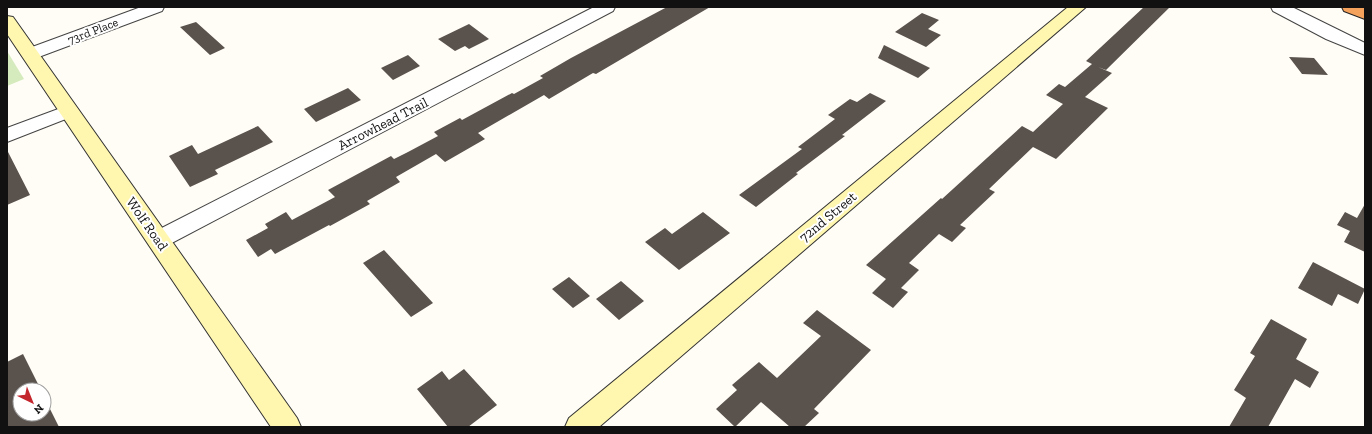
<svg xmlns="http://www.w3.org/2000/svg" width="1372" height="434" font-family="'Zilla Slab',serif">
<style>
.green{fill:#d5ebbd}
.building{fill:#5a524d}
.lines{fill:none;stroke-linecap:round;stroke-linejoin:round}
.street-casing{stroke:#444;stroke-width:2}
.secondary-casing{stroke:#333;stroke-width:2}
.highway-casing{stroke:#222;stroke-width:2}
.street{fill:#fff;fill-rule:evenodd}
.secondary{fill:#fff6b0;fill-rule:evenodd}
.highway{fill:#f5a25d;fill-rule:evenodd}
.labels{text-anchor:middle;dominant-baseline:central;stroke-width:4;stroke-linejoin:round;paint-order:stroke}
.far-street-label{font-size:12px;fill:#111;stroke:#fff}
.street-label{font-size:14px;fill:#111;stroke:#fff}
</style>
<rect width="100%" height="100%" fill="#fffdf5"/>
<path class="green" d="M 7,51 L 24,79 L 7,86 Z"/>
<path class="building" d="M 667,7 L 710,7 L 596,74 L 593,73 L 549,99 L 544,95 L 478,133 L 485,139 L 445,162 L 436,154 L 396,177 L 400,182 L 367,201 L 370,204 L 330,226 L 329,225 L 275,254 L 271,249 L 258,257 L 246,240 L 268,228 L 265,224 L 286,212 L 292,220 L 335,197 L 328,190 L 391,156 L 394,159 L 408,152 L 438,136 L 434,132 L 460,118 L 462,120 L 512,93 L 514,94 L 543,78 L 540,76 L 571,58 Z
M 1144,7 L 1170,7 L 1106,70 L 1098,67 L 1112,73 L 1085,97 L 1108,108 L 1056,159 L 1033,147 L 989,189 L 995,192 L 960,225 L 966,228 L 952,242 L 939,234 L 909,263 L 919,270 L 901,288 L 908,292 L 893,308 L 872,293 L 886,279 L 866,265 L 941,198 L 942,199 L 1022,126 L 1033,132 L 1063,104 L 1046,95 L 1059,84 L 1065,87 L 1092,64 L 1086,61 Z
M 922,13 L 939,20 L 928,29 L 941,35 L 926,47 L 895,32 Z
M 196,22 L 225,48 L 210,55 L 180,27 Z
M 469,24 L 489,39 L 469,49 L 465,46 L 455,51 L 438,39 Z
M 884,45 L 930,68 L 918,78 L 878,58 Z
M 408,55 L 420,66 L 393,80 L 381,68 Z
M 1289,57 L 1314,58 L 1328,75 L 1302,74 Z
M 348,88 L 361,100 L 316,122 L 304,109 Z
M 870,93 L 886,101 L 842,135 L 845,136 L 796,173 L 798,174 L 756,207 L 739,195 L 802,149 L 798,147 L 835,119 L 828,115 L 850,99 L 857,102 Z
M 258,126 L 273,142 L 215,170 L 218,174 L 190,187 L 169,156 L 192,145 L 198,154 Z
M 7,150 L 30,195 L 7,205 Z
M 1365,204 L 1365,252 L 1344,242 L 1350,231 L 1337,225 L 1345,212 L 1357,218 Z
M 703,212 L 730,233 L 679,270 L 645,242 L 665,228 L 672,234 Z
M 384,250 L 433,303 L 411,317 L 363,263 Z
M 1313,262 L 1365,289 L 1358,304 L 1338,294 L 1332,306 L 1298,288 Z
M 569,277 L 590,296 L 573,308 L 552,289 Z
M 621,281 L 644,301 L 619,320 L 596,299 Z
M 817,310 L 871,350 L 814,409 L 819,413 L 804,427 L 790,427 L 761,402 L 735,427 L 716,409 L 737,390 L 732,385 L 759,362 L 777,378 L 821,336 L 803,323 Z
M 1271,319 L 1307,339 L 1296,359 L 1319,372 L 1310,388 L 1295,379 L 1268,427 L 1229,427 L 1246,398 L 1234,390 L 1255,356 L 1250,353 Z
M 23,354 L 41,390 L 20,390 L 20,414 L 44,414 L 44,397 L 59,427 L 7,427 L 7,362 Z
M 464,369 L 497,405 L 468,427 L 448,427 L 417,389 L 442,371 L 449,380 Z"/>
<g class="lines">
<g class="street-casing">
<path id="street" d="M 141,7 L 164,7 L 162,11 L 36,58 L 30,59 L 24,58 L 21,54 L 24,50 Z
M 594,7 L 615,7 L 613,11 L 166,246 L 158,249 L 150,246 L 147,240 L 150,234 Z
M 1271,7 L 1292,7 L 1365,43 L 1365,55 L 1326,39 L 1273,11 Z
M 69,105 L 76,107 L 79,111 L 76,115 L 7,142 L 7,128 Z"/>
</g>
<g class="secondary-casing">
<path id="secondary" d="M 1068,7 L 1086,7 L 599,427 L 565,427 L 569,418 Z
M 7,16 L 13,17 L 297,418 L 301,427 L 271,427 L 7,34 Z"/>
</g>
<g class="highway-casing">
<path id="highway" d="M 1342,7 L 1365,8 L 1365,19 L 1344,11 Z"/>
</g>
<use href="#street" class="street"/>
<use href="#secondary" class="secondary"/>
<use href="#highway" class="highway"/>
</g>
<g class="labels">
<g class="far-street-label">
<text transform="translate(93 31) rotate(-21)">73rd Place</text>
</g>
<g class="street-label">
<text transform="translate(383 124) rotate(-27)">Arrowhead Trail</text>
<text transform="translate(828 217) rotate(-40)">72nd Street</text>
<text transform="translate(147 224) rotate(55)">Wolf Road</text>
</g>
</g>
<rect width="1372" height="434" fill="none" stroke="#111111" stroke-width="16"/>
<g transform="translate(32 402) rotate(137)"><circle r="19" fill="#ffffff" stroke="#a0a0a0"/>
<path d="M0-3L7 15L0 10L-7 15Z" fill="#c4262e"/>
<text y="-6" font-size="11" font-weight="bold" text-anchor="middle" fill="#111111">N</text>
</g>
</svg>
